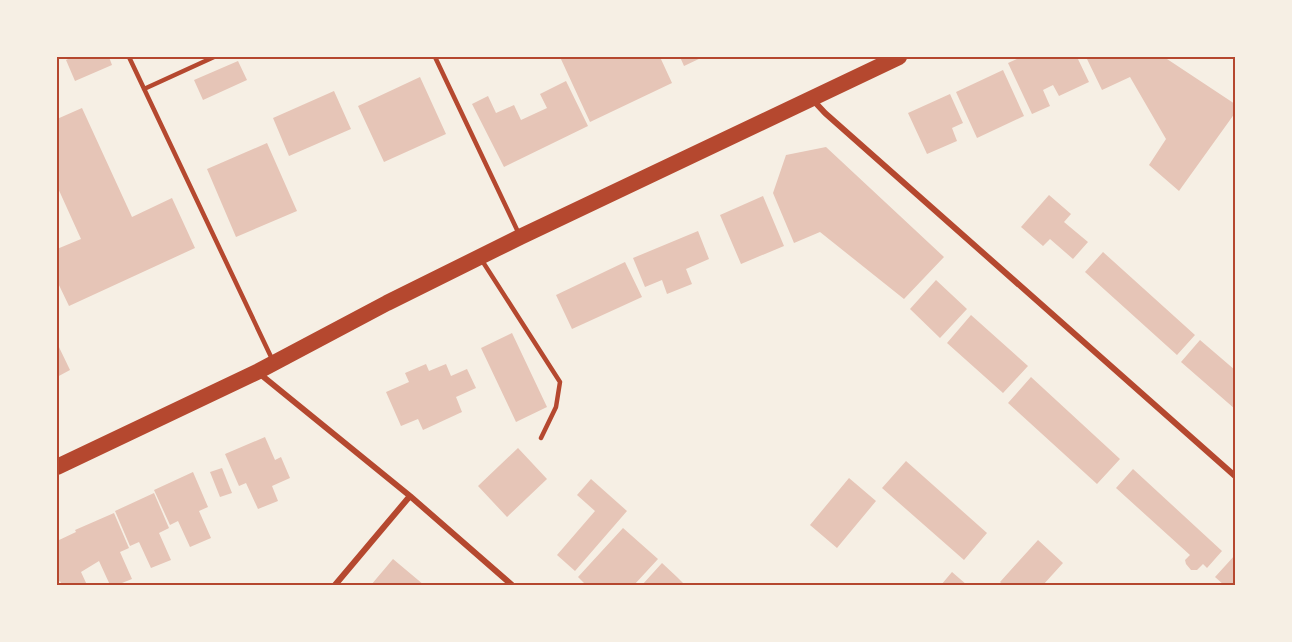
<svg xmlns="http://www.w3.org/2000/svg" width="1292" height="642" font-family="'Sofia Sans Condensed',sans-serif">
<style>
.building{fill:#e6c5b7}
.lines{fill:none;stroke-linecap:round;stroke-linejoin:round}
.service{stroke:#b5482f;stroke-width:4.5}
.minor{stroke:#b5482f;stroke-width:6}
.trunk{stroke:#b5482f;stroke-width:16}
.neatline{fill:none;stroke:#b5482f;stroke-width:2}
</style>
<rect width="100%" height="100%" fill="#f6efe4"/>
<path class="building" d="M 72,57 L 109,57 L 112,65 L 75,81 L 66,60 Z
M 560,57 L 660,57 L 672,83 L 590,122 Z
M 680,57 L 703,57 L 684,66 Z
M 1021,57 L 1077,57 L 1089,82 L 1059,96 L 1053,85 L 1043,90 L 1050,106 L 1032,114 L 1008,63 Z
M 1086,57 L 1164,57 L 1235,104 L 1235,113 L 1179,191 L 1149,165 L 1166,139 L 1130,77 L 1102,90 Z
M 238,61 L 247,80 L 203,100 L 194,80 Z
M 1003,70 L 1024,116 L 977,138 L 956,92 Z
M 420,77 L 446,134 L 384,162 L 358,106 Z
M 566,81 L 588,126 L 504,167 L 472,104 L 488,96 L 496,113 L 514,105 L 521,120 L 547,108 L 540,94 Z
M 334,91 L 351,129 L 289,156 L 273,118 Z
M 950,94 L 963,123 L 952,128 L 957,141 L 927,154 L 908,113 Z
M 82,108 L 132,217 L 172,198 L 195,248 L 69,306 L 57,281 L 57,249 L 81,239 L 57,186 L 57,119 Z
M 267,143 L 297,211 L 236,237 L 207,169 Z
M 826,147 L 944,257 L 904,299 L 820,232 L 794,243 L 773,193 L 786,155 Z
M 1049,195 L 1071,214 L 1064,222 L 1088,242 L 1073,259 L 1050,239 L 1043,246 L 1021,227 Z
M 763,196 L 784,246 L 741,264 L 720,215 Z
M 698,231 L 709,259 L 686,269 L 692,284 L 667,294 L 662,280 L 645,287 L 633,258 Z
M 1103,252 L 1195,335 L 1177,355 L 1085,272 Z
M 625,262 L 642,297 L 572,329 L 556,295 Z
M 936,280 L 967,309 L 940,338 L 910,309 Z
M 971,315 L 1028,366 L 1003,393 L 947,343 Z
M 512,333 L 547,407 L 516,422 L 481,348 Z
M 1200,340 L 1235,370 L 1235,409 L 1181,362 Z
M 57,343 L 70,370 L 57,377 Z
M 426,364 L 429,371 L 446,364 L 451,376 L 467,369 L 476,388 L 456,397 L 462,412 L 423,430 L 418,419 L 401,426 L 386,392 L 409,382 L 405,373 Z
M 1031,377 L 1120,459 L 1097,484 L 1008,403 Z
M 265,437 L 275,460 L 281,457 L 290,478 L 272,486 L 278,501 L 258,509 L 246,483 L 239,486 L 225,454 Z
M 518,448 L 547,479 L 507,517 L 478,486 Z
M 906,461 L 987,533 L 964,560 L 882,488 Z
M 222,468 L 232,493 L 220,497 L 210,472 Z
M 1133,469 L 1222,551 L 1207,568 L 1203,564 L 1197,570 L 1191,570 L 1186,564 L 1185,560 L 1190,555 L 1116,488 Z
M 193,472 L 208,507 L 199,511 L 211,538 L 190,547 L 178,521 L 170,525 L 154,490 Z
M 849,478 L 876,501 L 837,548 L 810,525 Z
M 591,479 L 627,511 L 575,571 L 557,555 L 595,511 L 577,495 Z
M 154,493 L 169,528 L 159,533 L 171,560 L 151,568 L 139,542 L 130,546 L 115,511 Z
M 114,513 L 129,548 L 120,552 L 132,579 L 117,585 L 110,585 L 99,561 L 81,572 L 87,585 L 62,585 L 60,581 L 57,583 L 57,541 L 76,532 L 75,530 Z
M 623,528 L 658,559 L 634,585 L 586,585 L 578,577 Z
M 1038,540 L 1063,563 L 1043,585 L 1003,585 L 1000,582 Z
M 1235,555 L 1235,585 L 1224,585 L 1215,577 Z
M 393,559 L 424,585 L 371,585 Z
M 662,563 L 677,577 L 685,585 L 642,585 Z
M 952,572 L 967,585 L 941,585 Z"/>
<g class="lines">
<path class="service" d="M 129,57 L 273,361
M 435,57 L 519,234
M 144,89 L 214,57
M 481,259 L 560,382 L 556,407 L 541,438"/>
<path class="minor" d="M 812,99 L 825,113 L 1235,476
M 260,374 L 410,496 L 512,585
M 335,585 L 410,496"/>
<path class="trunk" d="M 57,467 L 257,372 L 387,303 L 520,237 L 899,57"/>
</g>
<rect width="1292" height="642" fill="none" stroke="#f6efe4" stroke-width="117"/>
<rect x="58" y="58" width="1176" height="526" class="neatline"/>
</svg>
